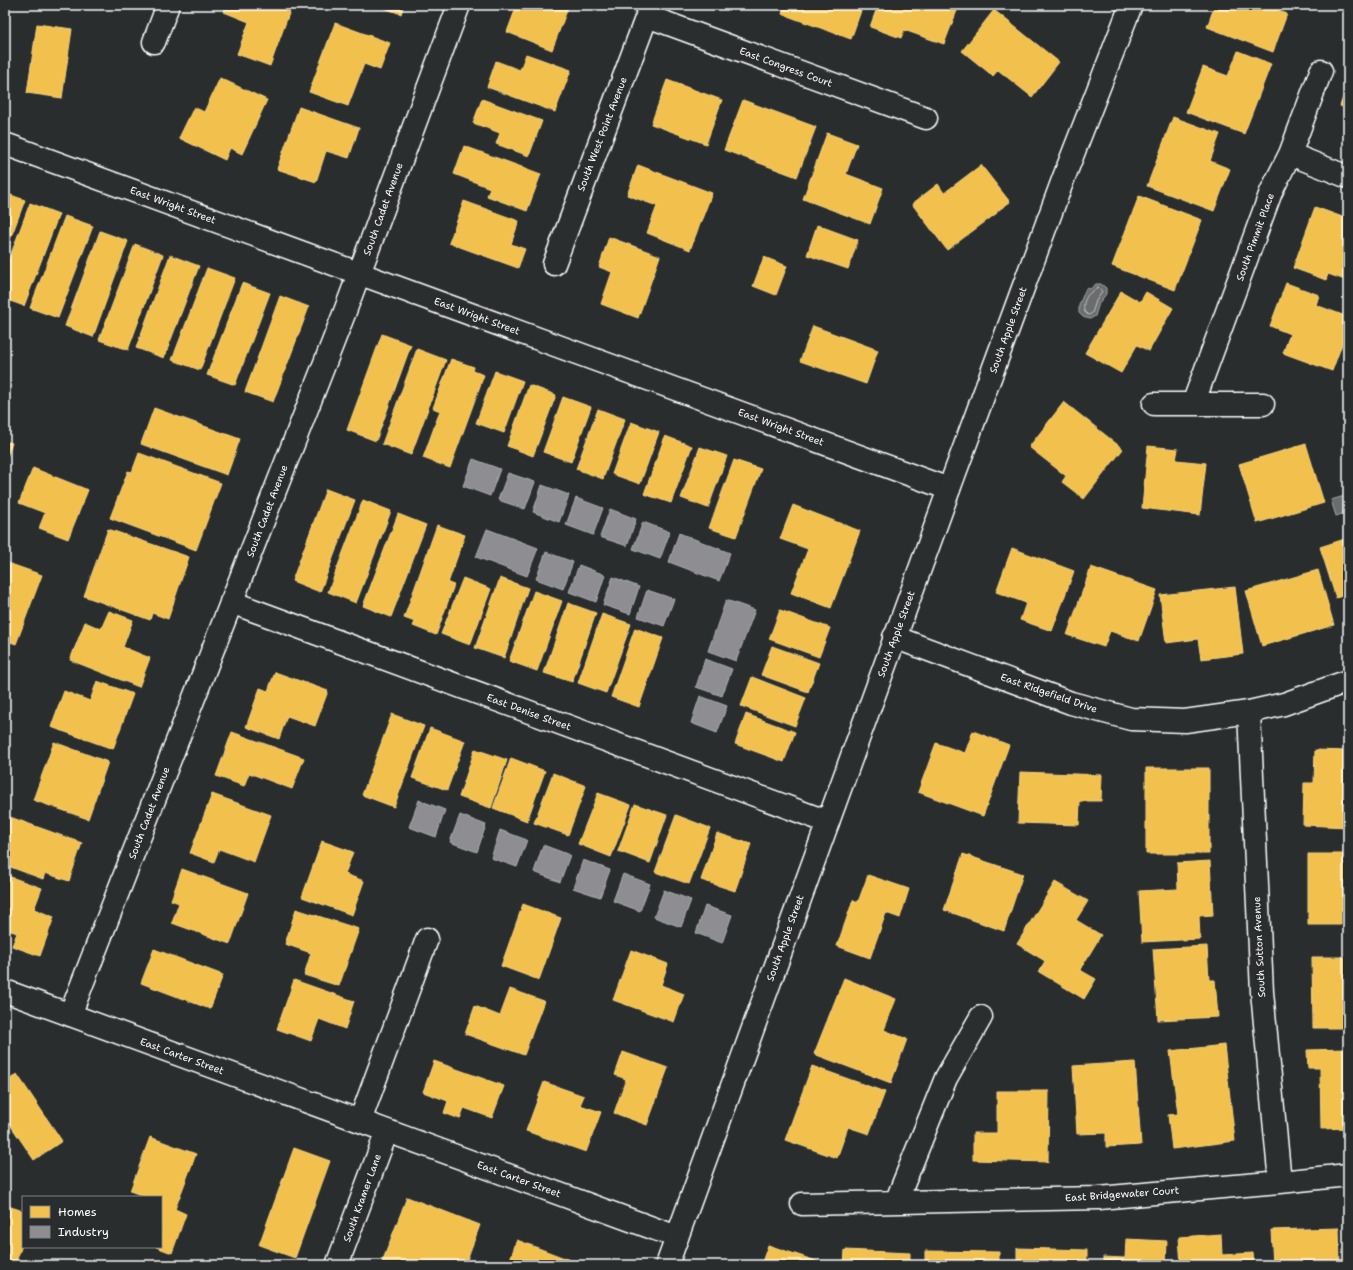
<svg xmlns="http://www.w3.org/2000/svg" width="1353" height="1270" font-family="'Shantell Sans',sans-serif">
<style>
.water{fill:#6a6c6d;stroke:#a6a7a7}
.homes{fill:#f2c14e;stroke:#f6d483}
.industry{fill:#8d8d92;stroke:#afafb3}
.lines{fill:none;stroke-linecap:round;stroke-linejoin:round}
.shore{stroke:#c3c4c5;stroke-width:1}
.minor-casing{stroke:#fff;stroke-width:25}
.major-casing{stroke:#fff;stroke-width:25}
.minor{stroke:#2a2d2e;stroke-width:22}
.major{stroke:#2a2d2e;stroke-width:22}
.labels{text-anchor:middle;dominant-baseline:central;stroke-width:4;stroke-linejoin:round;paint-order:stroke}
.street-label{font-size:10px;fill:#fff;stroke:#2a2d2e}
</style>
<rect width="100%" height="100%" fill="#2a2d2e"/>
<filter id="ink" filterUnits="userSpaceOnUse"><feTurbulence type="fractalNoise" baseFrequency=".025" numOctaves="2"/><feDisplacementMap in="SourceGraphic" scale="8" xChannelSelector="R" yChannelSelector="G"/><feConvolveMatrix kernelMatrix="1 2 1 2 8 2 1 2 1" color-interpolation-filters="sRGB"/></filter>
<g filter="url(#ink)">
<path class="water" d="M 1096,284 L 1101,284 L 1106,288 L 1106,294 L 1099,303 L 1095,316 L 1090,319 L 1083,317 L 1079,313 L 1079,305 L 1086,288 L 1090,289 Z
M 1348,495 L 1348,512 L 1336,516 L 1331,500 Z"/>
<path class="homes" d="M 226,5 L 292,5 L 270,66 L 237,54 L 249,22 L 224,12 Z
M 376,5 L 404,5 L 401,14 Z
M 517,5 L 569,5 L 552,50 L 507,32 Z
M 785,5 L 863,5 L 851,39 L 782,14 Z
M 878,5 L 951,5 L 958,8 L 944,44 L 904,30 L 901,38 L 870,27 Z
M 1215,5 L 1273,5 L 1272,8 L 1287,14 L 1273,52 L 1207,27 Z
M 994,10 L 1059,62 L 1032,97 L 998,70 L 993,76 L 962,51 Z
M 335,23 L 390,43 L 380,70 L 364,64 L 348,106 L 309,92 Z
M 37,24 L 72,29 L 62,98 L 27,93 Z
M 1238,51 L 1271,64 L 1244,134 L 1186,112 L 1203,67 L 1228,76 Z
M 526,54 L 571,70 L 555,112 L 487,87 L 496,61 L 520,70 Z
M 220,78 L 267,100 L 242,154 L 230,148 L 225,160 L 179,138 L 194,107 L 204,112 Z
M 667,80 L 722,100 L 706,144 L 651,124 Z
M 1348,83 L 1348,109 L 1340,106 Z
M 482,99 L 542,121 L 529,156 L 496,144 L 500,133 L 473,123 Z
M 743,100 L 816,127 L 797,177 L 724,150 Z
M 299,107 L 359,128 L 349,158 L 326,151 L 316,182 L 277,169 Z
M 1173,117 L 1220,134 L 1210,161 L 1230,169 L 1214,211 L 1147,186 Z
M 827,133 L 857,144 L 846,174 L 883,188 L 870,224 L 803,199 Z
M 464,146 L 541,174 L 527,211 L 487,196 L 490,188 L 454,174 Z
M 638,165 L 712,193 L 690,250 L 647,233 L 657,206 L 627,195 Z
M 981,165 L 1010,202 L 996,212 L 997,213 L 947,250 L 912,204 L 938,184 L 944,193 Z
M 5,193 L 25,200 L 5,253 Z
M 1139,196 L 1202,220 L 1175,290 L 1112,266 Z
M 464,201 L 519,221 L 511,244 L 525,249 L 518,268 L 449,243 Z
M 30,203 L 59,214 L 24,306 L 5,299 L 5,270 Z
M 1315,207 L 1348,219 L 1348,281 L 1328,274 L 1326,280 L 1293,268 Z
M 65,216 L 93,226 L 58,318 L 30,308 Z
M 817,225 L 858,240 L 848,269 L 807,255 Z
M 100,231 L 128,241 L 93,337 L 65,326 Z
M 609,237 L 660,256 L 638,318 L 601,304 L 612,272 L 599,267 Z
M 135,244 L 163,255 L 128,350 L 99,340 Z
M 170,255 L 199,266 L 164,358 L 136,348 Z
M 764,257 L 787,266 L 776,295 L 753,286 Z
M 207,268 L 235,278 L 200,370 L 172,360 Z
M 242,283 L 270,293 L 235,385 L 207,375 Z
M 1286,283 L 1319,295 L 1316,305 L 1348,317 L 1348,328 L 1332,371 L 1283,353 L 1290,334 L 1270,326 Z
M 1121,291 L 1140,302 L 1146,292 L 1173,308 L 1149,351 L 1137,345 L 1121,373 L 1085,353 Z
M 280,296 L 309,307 L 273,402 L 245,392 Z
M 813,326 L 878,350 L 866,384 L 800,361 Z
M 382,334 L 411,345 L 376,441 L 347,430 Z
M 417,349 L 446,360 L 411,455 L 382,444 Z
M 451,359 L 474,367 L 473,371 L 484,375 L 450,468 L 423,458 L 440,411 L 433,408 Z
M 495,371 L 523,381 L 504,433 L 476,423 Z
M 529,385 L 556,395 L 533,456 L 507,446 Z
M 563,397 L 591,407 L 571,462 L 543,452 Z
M 1064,402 L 1123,449 L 1084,499 L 1062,482 L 1066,476 L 1029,447 Z
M 154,408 L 240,439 L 227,475 L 141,444 Z
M 598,409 L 625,419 L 603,479 L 576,469 Z
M 631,422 L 659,432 L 640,484 L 612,474 Z
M 665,436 L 692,446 L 671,503 L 644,494 Z
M 5,441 L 12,443 L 5,462 Z
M 1306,444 L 1324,503 L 1257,523 L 1239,464 Z
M 1148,446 L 1178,449 L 1176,460 L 1206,463 L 1200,515 L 1142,508 Z
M 700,447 L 727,456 L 708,508 L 681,498 Z
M 139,453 L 221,483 L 196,550 L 110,518 L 128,471 L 132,472 Z
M 734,460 L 761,469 L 736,537 L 709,528 Z
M 33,468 L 88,490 L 68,539 L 39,528 L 45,513 L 19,503 Z
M 326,489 L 355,500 L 320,592 L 292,581 Z
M 363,500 L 391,511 L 356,603 L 328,592 Z
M 793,505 L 860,531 L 831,608 L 791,593 L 808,549 L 780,539 Z
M 398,514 L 426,525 L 391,617 L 363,606 Z
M 437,525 L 465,535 L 448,583 L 454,585 L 436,635 L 413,626 L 415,622 L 404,618 Z
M 108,529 L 189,557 L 168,619 L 152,613 L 150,620 L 84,596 Z
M 1348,538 L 1348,594 L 1336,598 L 1320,547 Z
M 1012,548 L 1074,571 L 1052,631 L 1020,620 L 1026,603 L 996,592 Z
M 5,562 L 42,575 L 16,644 L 5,640 Z
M 1091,567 L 1157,590 L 1139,641 L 1110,631 L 1104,647 L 1067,635 Z
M 1318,570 L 1334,625 L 1262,646 L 1246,591 Z
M 463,578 L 491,589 L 470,645 L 441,634 Z
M 500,578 L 528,588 L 504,658 L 475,648 Z
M 1235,587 L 1243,654 L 1201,659 L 1198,639 L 1166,643 L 1160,595 Z
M 534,591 L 562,601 L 537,671 L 509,661 Z
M 568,603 L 596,613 L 572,682 L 544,673 Z
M 780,610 L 830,628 L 819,657 L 769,639 Z
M 109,611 L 133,620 L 123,647 L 150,658 L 139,687 L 70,660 L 85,622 L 101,629 Z
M 602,614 L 631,624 L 606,693 L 578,683 Z
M 635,628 L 663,638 L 639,707 L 611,697 Z
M 772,646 L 819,663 L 808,692 L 761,675 Z
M 275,672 L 328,691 L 315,726 L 287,716 L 279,739 L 246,727 L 260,688 L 268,691 Z
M 752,677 L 806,698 L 795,726 L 741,706 Z
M 97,681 L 133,694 L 113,749 L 51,727 L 64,691 L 90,701 Z
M 392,714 L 424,726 L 394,807 L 362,795 Z
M 746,714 L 795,732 L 784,762 L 735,744 Z
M 430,728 L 465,741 L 447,790 L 412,778 Z
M 973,731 L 1009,745 L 983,816 L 918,792 L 936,743 L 965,753 Z
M 232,732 L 304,758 L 292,789 L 249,773 L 244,786 L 216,776 Z
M 54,742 L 108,762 L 88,819 L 33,800 Z
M 475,749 L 507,760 L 491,808 L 459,797 Z
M 1315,750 L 1348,751 L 1348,827 L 1303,825 L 1304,783 L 1314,783 Z
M 511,758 L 545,771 L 527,821 L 493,808 Z
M 1146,768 L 1209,768 L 1209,854 L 1146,854 Z
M 1020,772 L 1102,775 L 1101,801 L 1080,801 L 1079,825 L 1018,823 Z
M 553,773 L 586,786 L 568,835 L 534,823 Z
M 598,793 L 631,805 L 611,857 L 578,844 Z
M 212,794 L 271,815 L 254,862 L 219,849 L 214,862 L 190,853 Z
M 635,804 L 667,815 L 650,863 L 618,851 Z
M 676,815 L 710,828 L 689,884 L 655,872 Z
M 10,817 L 82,843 L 69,881 L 45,873 L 43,879 L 5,865 L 5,832 Z
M 717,833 L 751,844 L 735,891 L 701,880 Z
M 322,841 L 353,852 L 345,874 L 364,881 L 352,915 L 302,897 Z
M 963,854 L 1023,874 L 1004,931 L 944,910 Z
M 1308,854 L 1348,854 L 1348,910 L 1341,910 L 1341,925 L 1308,925 Z
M 1210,861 L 1213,915 L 1199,916 L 1200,939 L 1142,942 L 1139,891 L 1178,889 L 1177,863 Z
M 182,869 L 248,893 L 230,944 L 172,923 L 179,903 L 171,900 Z
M 5,875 L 42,888 L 34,909 L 54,917 L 40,956 L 12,946 L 17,933 L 5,929 Z
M 868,875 L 909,889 L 900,918 L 886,913 L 870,958 L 837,946 L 853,900 L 858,902 Z
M 1055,882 L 1088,901 L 1076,920 L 1101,935 L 1080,970 L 1096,979 L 1084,999 L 1039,972 L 1045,961 L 1017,944 Z
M 523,904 L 561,918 L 539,980 L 501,966 Z
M 296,909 L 359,929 L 339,986 L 304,975 L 311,953 L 285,944 Z
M 1207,946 L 1209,980 L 1215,980 L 1218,1017 L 1158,1020 L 1153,949 Z
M 154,949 L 223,975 L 210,1009 L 141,983 Z
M 631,950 L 668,964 L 661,985 L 684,994 L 674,1022 L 613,1000 Z
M 1312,957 L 1348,957 L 1348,1010 L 1344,1011 L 1345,1028 L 1313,1028 Z
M 844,978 L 896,999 L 884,1030 L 907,1039 L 891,1083 L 814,1054 Z
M 294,980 L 354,1001 L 345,1029 L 319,1019 L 311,1041 L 277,1029 Z
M 510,989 L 544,1001 L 524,1055 L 465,1034 L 475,1006 L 500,1016 Z
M 1224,1045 L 1235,1141 L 1172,1149 L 1168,1115 L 1178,1114 L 1170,1051 Z
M 1348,1049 L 1348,1128 L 1321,1129 L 1320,1068 L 1308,1068 L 1307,1050 Z
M 623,1052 L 668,1068 L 647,1125 L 614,1113 L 626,1079 L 615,1075 Z
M 434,1061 L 504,1086 L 492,1118 L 464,1108 L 460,1119 L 444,1113 L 448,1101 L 423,1092 Z
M 1135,1062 L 1141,1145 L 1106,1147 L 1106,1133 L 1077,1134 L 1073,1066 Z
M 812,1066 L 885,1092 L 869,1134 L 848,1127 L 837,1158 L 785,1140 Z
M 17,1074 L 62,1141 L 34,1160 L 7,1120 L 5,1121 L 5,1083 Z
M 544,1082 L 584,1096 L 580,1105 L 601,1112 L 586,1152 L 526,1131 Z
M 997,1091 L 1049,1091 L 1048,1162 L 973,1160 L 973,1133 L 997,1133 Z
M 150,1137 L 196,1154 L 175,1209 L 186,1214 L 172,1253 L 156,1247 L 161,1247 L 161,1197 L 146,1197 L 130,1191 Z
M 294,1148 L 330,1161 L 295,1258 L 259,1245 Z
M 407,1197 L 480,1225 L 465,1265 L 381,1265 Z
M 5,1205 L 23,1211 L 23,1242 L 15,1265 L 5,1263 Z
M 1339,1228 L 1340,1265 L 1273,1265 L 1271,1230 Z
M 1221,1234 L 1222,1255 L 1253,1253 L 1254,1265 L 1181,1265 L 1179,1237 Z
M 1126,1239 L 1167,1241 L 1166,1265 L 1103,1265 L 1103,1257 L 1125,1258 Z
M 517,1240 L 583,1265 L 508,1265 Z
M 768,1245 L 828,1265 L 761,1265 Z
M 1017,1248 L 1087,1250 L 1087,1265 L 1017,1265 Z
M 845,1250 L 910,1253 L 910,1265 L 844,1265 Z
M 925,1251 L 999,1252 L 999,1265 L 925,1265 Z"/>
<path class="industry" d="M 473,459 L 500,469 L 490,496 L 463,486 Z
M 508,473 L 535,482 L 525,509 L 498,500 Z
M 542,485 L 569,495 L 559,522 L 533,512 Z
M 576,498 L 603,508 L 593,535 L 566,525 Z
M 610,509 L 636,519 L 627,546 L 600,537 Z
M 643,522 L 670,532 L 660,559 L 633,549 Z
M 487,529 L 538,548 L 527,576 L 476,557 Z
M 679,533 L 730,553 L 719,581 L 669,562 Z
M 546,552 L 573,562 L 563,589 L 536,579 Z
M 579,565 L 605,575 L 596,602 L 569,592 Z
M 613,577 L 639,587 L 630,614 L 603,605 Z
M 647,590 L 674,599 L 664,626 L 638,617 Z
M 726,600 L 755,610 L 736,661 L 708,651 Z
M 705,659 L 732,669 L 722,696 L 696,687 Z
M 700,696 L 727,706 L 717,733 L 691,723 Z
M 419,800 L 445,810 L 436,837 L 409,827 Z
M 460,815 L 486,825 L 477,852 L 450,842 Z
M 500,830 L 527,840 L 517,867 L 491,858 Z
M 543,845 L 570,855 L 560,882 L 534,872 Z
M 583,860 L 610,870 L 600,897 L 573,888 Z
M 623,874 L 650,884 L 640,911 L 613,901 Z
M 664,890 L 691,900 L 681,927 L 654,917 Z
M 705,906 L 732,915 L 722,943 L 696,933 Z"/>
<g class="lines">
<path class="shore" d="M 1098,288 L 1101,290 L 1102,292 L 1096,301 L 1092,313 L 1089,315 C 1079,312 1085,296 1090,293 C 1092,291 1095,290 1098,288 Z"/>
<g class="minor-casing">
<path id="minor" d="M 647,16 L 926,118
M 154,42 L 168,5
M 5,144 L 949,489
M 1290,154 L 1348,177
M 554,264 L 651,5
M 1154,404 L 1263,404
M 1193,404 L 1271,192 L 1290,154 L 1321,71
M 231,602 L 828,822
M 894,637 L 1071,703 L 1131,719 L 1185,721 L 1249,712 L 1284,704 L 1348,681
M 1249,712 L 1262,992 L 1280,1182
M 5,991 L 677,1237
M 70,1015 L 344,314 L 459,5
M 360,1121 L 427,939
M 896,1202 L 946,1078 L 981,1017
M 802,1204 L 1099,1198 L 1280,1182 L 1348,1175
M 337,1265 L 387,1131"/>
</g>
<g class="major-casing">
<path id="major" d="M 667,1265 L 949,489 L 1064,177 L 1131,5"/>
</g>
<use href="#minor" class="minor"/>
<use href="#major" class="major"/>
</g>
</g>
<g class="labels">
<g class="street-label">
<text transform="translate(786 67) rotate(20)">East Congress Court</text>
<text transform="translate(602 134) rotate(-69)">South West Point Avenue</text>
<text transform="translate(173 205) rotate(20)">East Wright Street</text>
<text transform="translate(383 209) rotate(-70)">South Cadet Avenue</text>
<text transform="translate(1255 237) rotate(-70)">South Pimmit Place</text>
<text transform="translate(477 316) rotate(20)">East Wright Street</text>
<text transform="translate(1008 330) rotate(-70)">South Apple Street</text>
<text transform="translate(781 427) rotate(20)">East Wright Street</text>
<text transform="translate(267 511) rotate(-69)">South Cadet Avenue</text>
<text transform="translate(896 634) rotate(-70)">South Apple Street</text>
<text transform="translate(1049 693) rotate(19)">East Ridgefield Drive</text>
<text transform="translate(529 712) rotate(20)">East Denise Street</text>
<text transform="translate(149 813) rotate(-69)">South Cadet Avenue</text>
<text transform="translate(785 938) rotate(-70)">South Apple Street</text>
<text transform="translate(1259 947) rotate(-93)">South Sutton Avenue</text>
<text transform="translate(182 1056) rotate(20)">East Carter Street</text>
<text transform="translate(519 1179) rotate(20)">East Carter Street</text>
<text transform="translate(1122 1194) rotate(-4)">East Bridgewater Court</text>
<text transform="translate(362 1198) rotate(-70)">South Kramer Lane</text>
</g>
</g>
<rect width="1353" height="1270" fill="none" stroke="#2a2d2e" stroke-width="20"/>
<rect x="10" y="10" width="1333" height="1250" fill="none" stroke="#fff" stroke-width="1.5" filter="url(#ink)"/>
<rect x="22" y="1196" width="140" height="52" fill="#2a2d2e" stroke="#7f8182"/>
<rect x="30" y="1206" width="20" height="12" fill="#f2c14e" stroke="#7f8182"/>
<text x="58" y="1216" font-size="12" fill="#ffffff">Homes</text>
<rect x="30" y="1226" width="20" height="12" fill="#8d8d92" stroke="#7f8182"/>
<text x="58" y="1236" font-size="12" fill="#ffffff">Industry</text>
</svg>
